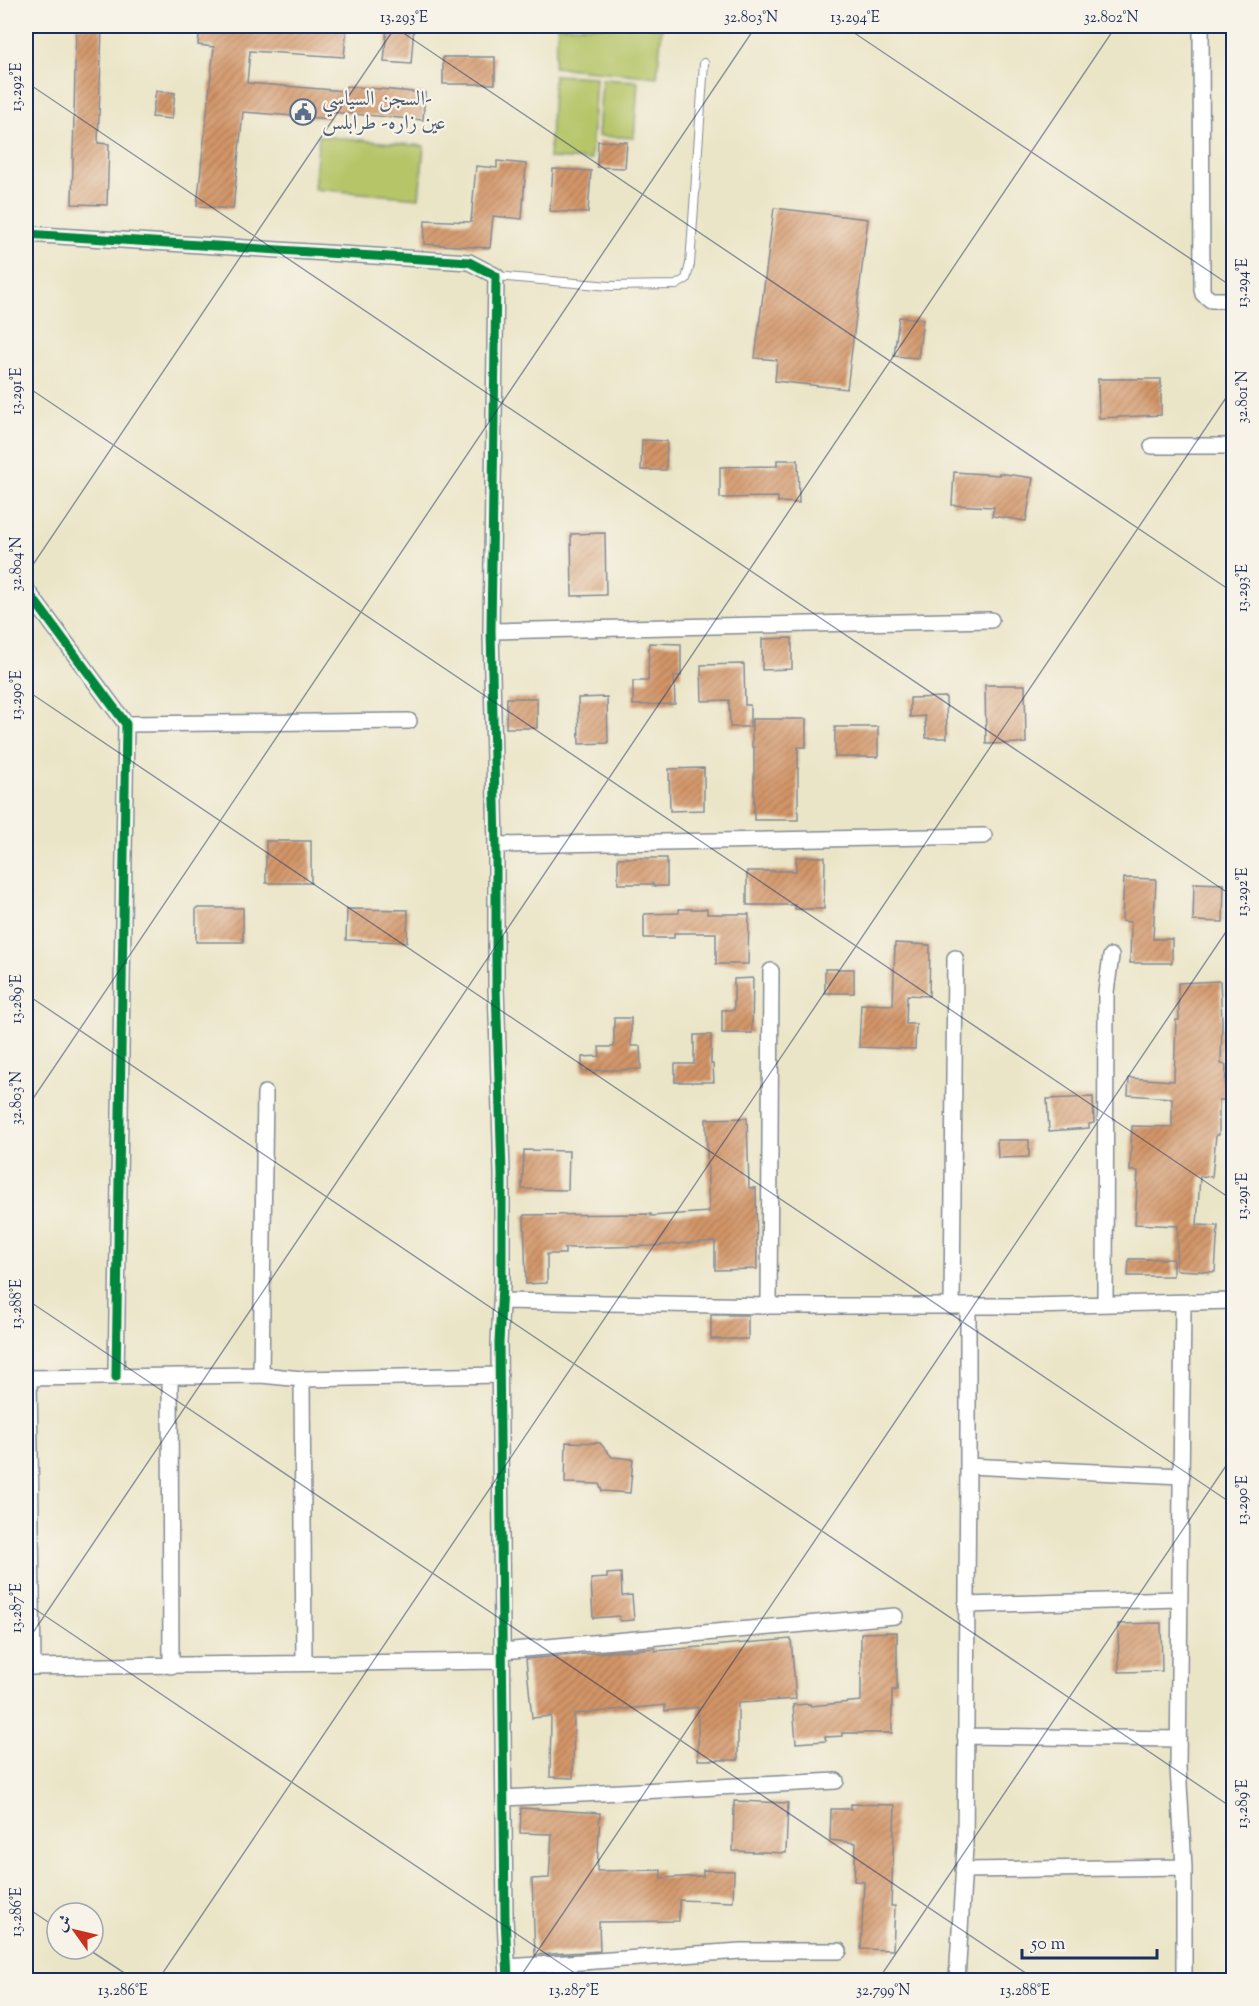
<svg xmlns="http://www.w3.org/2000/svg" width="1259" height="2006" font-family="'Sorts Mill Goudy',Amiri,serif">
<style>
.grass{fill:#b5c568;stroke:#687a63;stroke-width:1.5}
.building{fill:url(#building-hatch)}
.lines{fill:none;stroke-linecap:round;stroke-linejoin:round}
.lane-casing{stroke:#838a93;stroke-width:10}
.street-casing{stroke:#838a93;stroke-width:18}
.lane{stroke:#fff;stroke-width:8}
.street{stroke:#fff;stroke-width:15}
.cycleway-casing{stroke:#f7f3e8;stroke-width:13}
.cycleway{stroke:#00873e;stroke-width:9}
.ticks{fill:none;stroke:#1b2f5e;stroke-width:1.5;stroke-opacity:0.45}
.labels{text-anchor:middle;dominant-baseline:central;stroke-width:4.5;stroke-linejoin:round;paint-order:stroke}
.service-label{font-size:21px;fill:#4e5e75;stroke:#f7f3e8;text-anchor:start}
.neatline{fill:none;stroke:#1b2f5e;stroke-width:2}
.ticks-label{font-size:15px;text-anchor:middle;fill:#1b2f5e}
</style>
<defs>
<pattern id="building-hatch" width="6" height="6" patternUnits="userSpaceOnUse" patternTransform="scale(1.5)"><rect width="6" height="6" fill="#d39567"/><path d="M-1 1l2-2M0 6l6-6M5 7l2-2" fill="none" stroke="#aa7a58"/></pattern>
</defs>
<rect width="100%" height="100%" fill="#f7f3e8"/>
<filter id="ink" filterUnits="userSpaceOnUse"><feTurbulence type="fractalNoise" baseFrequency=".0167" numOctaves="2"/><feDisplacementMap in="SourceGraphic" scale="12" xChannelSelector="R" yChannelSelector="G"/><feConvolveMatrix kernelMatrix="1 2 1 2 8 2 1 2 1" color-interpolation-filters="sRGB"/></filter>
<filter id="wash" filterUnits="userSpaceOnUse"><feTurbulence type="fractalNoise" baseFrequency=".008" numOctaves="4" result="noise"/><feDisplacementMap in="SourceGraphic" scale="24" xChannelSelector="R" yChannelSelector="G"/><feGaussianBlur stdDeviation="1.35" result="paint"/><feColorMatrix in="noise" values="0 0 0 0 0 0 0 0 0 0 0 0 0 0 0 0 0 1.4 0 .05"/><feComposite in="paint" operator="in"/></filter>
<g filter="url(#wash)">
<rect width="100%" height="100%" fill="#ebe5c8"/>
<path class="grass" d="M 558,26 L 643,26 L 662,27 L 657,77 L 554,67 Z
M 554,75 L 596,77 L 591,160 L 549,158 Z
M 602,79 L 638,81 L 634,138 L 598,136 Z
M 319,136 L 424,146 L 419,198 L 314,189 Z"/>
<g id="blocks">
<path class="building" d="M 76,26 L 102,26 L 98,143 L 109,144 L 107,205 L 72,204 Z
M 200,26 L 347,26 L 344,57 L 250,51 L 247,83 L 345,91 L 346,86 L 425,93 L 423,120 L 330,112 L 330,119 L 243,112 L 233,209 L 197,206 L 214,47 L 198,45 Z
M 387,26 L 414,26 L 411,64 L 384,62 Z
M 443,57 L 495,57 L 495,84 L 443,84 Z
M 156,91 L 175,93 L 172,119 L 152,117 Z
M 598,141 L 627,142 L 625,168 L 597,167 Z
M 497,161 L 526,164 L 522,219 L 493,216 L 490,248 L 424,244 L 425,220 L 471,222 L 476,166 L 497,168 Z
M 553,169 L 591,171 L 588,213 L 550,211 Z
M 774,208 L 868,219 L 847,389 L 775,381 L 777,360 L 755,358 Z
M 899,317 L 923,319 L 918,358 L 894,356 Z
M 1098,379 L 1161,379 L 1161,415 L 1099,418 Z
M 642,440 L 667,441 L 666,470 L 641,470 Z
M 777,460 L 798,460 L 799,503 L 778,502 L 778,497 L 720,498 L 720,467 L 777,466 Z
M 954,472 L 999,475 L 999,473 L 1033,478 L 1026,521 L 992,516 L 994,507 L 952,505 Z
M 605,533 L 606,595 L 572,596 L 571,534 Z
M 792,638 L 792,669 L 762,670 L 762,639 Z
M 649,643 L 681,644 L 681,676 L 674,676 L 675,704 L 633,705 L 633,681 L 648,681 Z
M 744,664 L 745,705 L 750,705 L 750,727 L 730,727 L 729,700 L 702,701 L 701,665 Z
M 985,685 L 1025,685 L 1026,743 L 986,744 Z
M 607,697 L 608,743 L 579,744 L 578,698 Z
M 946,697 L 947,738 L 926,738 L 925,716 L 910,717 L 910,698 Z
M 507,698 L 537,698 L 537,728 L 506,728 Z
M 752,719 L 806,719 L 806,747 L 798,747 L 798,820 L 754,820 L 754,747 L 752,747 Z
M 835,727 L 878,727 L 878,757 L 835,757 Z
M 704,768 L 704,810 L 670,811 L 669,769 Z
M 266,841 L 311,841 L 311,883 L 266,883 Z
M 796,857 L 825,857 L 824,909 L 795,909 L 795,905 L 747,905 L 747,871 L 796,871 Z
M 618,858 L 667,858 L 667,886 L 653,886 L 653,884 L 618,884 Z
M 1124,878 L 1156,879 L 1153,939 L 1172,939 L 1172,963 L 1130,963 L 1131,922 L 1122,921 Z
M 1194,883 L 1224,884 L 1223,922 L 1193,921 Z
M 196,908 L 243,908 L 243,942 L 196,942 Z
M 347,909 L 408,910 L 407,942 L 346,940 Z
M 679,909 L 707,909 L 707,914 L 749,914 L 748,964 L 716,964 L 716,933 L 674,933 L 674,938 L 644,938 L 644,914 L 679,913 Z
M 895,943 L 930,945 L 929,996 L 907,995 L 906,1024 L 916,1024 L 915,1049 L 859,1047 L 861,1004 L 893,1005 Z
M 825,969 L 854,969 L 854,993 L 825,993 Z
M 753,978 L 752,1033 L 722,1033 L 722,1010 L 734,1010 L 734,979 Z
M 1220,981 L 1222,1021 L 1221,1064 L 1226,1065 L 1225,1100 L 1219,1100 L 1219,1135 L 1216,1135 L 1212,1177 L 1200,1176 L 1197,1225 L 1218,1226 L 1215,1272 L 1176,1270 L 1178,1226 L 1135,1224 L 1138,1171 L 1130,1171 L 1132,1126 L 1172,1127 L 1172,1098 L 1128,1095 L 1129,1078 L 1174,1081 L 1176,1020 L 1179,1020 L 1178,983 Z
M 614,1018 L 631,1018 L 631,1046 L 640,1046 L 641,1069 L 582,1071 L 582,1057 L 600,1056 L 599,1047 L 614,1047 Z
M 694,1035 L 711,1035 L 711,1064 L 713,1064 L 714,1082 L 675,1082 L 675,1064 L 694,1064 Z
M 1093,1097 L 1094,1123 L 1089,1124 L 1089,1128 L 1049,1131 L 1047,1099 Z
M 747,1118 L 749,1188 L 756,1188 L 757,1269 L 715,1270 L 715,1241 L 652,1246 L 565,1248 L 565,1254 L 547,1254 L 547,1283 L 526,1284 L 524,1215 L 651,1214 L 651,1216 L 709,1212 L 706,1119 Z
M 997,1140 L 1029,1140 L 1029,1157 L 998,1158 Z
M 524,1150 L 569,1151 L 568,1190 L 522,1189 Z
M 1129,1259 L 1173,1259 L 1173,1276 L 1128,1276 Z
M 711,1315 L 748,1315 L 748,1339 L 711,1339 Z
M 566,1442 L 600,1443 L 612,1457 L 633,1459 L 630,1493 L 602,1491 L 599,1484 L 565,1483 Z
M 621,1573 L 622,1596 L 632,1595 L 634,1620 L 620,1621 L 619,1616 L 593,1618 L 591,1579 L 607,1578 L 607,1574 Z
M 1161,1623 L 1162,1671 L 1119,1672 L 1118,1624 Z
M 897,1632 L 897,1690 L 892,1690 L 892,1733 L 842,1733 L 842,1736 L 825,1737 L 826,1741 L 796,1743 L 793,1705 L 810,1704 L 810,1706 L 861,1701 L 861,1633 Z
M 791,1639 L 796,1699 L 738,1703 L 738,1760 L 698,1760 L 698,1707 L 665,1711 L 665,1705 L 574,1714 L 573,1778 L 550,1777 L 551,1716 L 532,1718 L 526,1659 L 655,1648 L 655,1651 Z
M 734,1801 L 788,1803 L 786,1853 L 733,1851 Z
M 851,1804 L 895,1805 L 891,1906 L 895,1906 L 893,1950 L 861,1949 L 864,1882 L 854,1881 L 856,1843 L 830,1840 L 831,1809 L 851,1809 Z
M 521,1808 L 600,1813 L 597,1871 L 661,1870 L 661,1878 L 703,1876 L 703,1870 L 734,1871 L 733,1902 L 679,1900 L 679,1921 L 599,1922 L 600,1951 L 535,1955 L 532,1879 L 549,1878 L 552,1834 L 520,1833 Z"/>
</g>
</g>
<g filter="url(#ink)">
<use href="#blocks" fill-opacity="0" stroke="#838a93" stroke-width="1.5"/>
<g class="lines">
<g class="lane-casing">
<path id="lane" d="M 496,276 L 610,286 L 676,285 L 686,279 L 690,264 L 704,63"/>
</g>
<g class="street-casing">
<path id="street" d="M 1201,26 L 1202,289 L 1203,294 L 1211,300 L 1234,300
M 26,234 L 469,262 L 496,276 L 491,631 L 496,845 L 496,987 L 502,1173 L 502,1285 L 499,1343 L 505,1918 L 508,1980
M 1152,446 L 1234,446
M 26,589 L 126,724 L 116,1377
M 491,631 L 991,620
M 126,724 L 409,721
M 496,845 L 984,836
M 502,1301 L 769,1306 L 1030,1306 L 1234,1301
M 1105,1304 L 1106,992 L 1111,956
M 1183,1304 L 1178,1768 L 1184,1867 L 1184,1980
M 769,1306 L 771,971
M 952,1306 L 955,958
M 261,1375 L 265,1093
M 170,1377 L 171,1666
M 26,1378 L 261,1375 L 302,1379 L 500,1375
M 29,1378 L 33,1667
M 302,1379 L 304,1663
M 968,1466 L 968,1306
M 966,1605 L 1179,1599
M 502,1651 L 895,1616
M 26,1667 L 502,1661
M 965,1736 L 1178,1739
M 504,1798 L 836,1781
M 963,1870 L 1184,1867
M 508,1967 L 741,1951 L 839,1951
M 957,1980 L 965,1847 L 968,1466 L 1182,1476"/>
</g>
<use href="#lane" class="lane"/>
<use href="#street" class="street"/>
<g class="cycleway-casing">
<path id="cycleway" d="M 26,234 L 469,262 L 496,276 L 491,631 L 496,845 L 496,987 L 502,1173 L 502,1285 L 499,1343 L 505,1918 L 508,1980
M 26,589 L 126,724 L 116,1377"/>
</g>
<use href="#cycleway" class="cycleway"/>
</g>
</g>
<path class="ticks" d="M 393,26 L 1234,593M 844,26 L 1234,288M 26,41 L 36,26M 26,82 L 1234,897M 26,386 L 1234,1201M 26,575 L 396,26M 26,690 L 1234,1505M 26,994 L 1234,1809M 26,1109 L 756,26M 26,1299 L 1036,1980M 26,1603 L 585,1980M 26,1643 L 1116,26M 26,1907 L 57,1928M 88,1949 L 135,1980M 158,1980 L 1234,386M 518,1980 L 1234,920M 878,1980 L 1234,1454"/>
<defs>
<g id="civic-ring" transform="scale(1.35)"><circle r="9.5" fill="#f7f3e8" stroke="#5c6f8a" stroke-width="1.5"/><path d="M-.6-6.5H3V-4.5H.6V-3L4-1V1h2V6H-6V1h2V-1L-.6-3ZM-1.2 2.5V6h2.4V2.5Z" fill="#5c6f8a"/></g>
</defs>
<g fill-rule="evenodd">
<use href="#civic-ring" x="303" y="112"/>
</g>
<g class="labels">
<g class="service-label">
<text x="322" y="100">السجن السياسي-<tspan x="322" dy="24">عين زاره- طرابلس</tspan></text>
</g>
</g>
<rect width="1259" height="2006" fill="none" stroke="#f7f3e8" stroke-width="66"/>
<g transform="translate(75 1931) rotate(304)"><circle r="28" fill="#f7f3e8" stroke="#9fa5b1" stroke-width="1.5"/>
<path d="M0-4.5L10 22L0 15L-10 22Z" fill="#c8321e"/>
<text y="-9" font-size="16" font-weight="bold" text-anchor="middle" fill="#1b2f5e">ش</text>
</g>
<path d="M1022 1949v9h135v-9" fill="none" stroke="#1b2f5e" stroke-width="3"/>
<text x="1031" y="1949" font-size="18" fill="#1b2f5e" stroke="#f7f3e8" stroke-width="4.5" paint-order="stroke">50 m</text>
<rect x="33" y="33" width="1193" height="1940" class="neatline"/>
<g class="ticks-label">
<text x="404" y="22">13.293°E</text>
<text x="751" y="22">32.803°N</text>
<text x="855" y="22">13.294°E</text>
<text x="1111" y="22">32.802°N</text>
<text transform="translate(16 87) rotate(-90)" y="5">13.292°E</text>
<text transform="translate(1242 283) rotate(-90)" y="5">13.294°E</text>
<text transform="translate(16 391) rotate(-90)" y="5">13.291°E</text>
<text transform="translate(1242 397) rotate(-90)" y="5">32.801°N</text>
<text transform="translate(16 564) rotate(-90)" y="5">32.804°N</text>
<text transform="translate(1242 588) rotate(-90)" y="5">13.293°E</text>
<text transform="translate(16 695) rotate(-90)" y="5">13.290°E</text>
<text transform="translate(1242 892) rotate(-90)" y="5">13.292°E</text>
<text transform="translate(16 999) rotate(-90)" y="5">13.289°E</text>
<text transform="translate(16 1098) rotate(-90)" y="5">32.803°N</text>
<text transform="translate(1242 1196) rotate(-90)" y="5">13.291°E</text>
<text transform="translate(16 1304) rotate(-90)" y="5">13.288°E</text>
<text transform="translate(1242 1500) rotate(-90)" y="5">13.290°E</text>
<text transform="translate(16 1608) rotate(-90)" y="5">13.287°E</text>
<text transform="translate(1242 1804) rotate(-90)" y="5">13.289°E</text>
<text transform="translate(16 1912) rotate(-90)" y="5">13.286°E</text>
<text x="123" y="1995">13.286°E</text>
<text x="574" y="1995">13.287°E</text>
<text x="883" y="1995">32.799°N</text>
<text x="1025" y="1995">13.288°E</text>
</g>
</svg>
